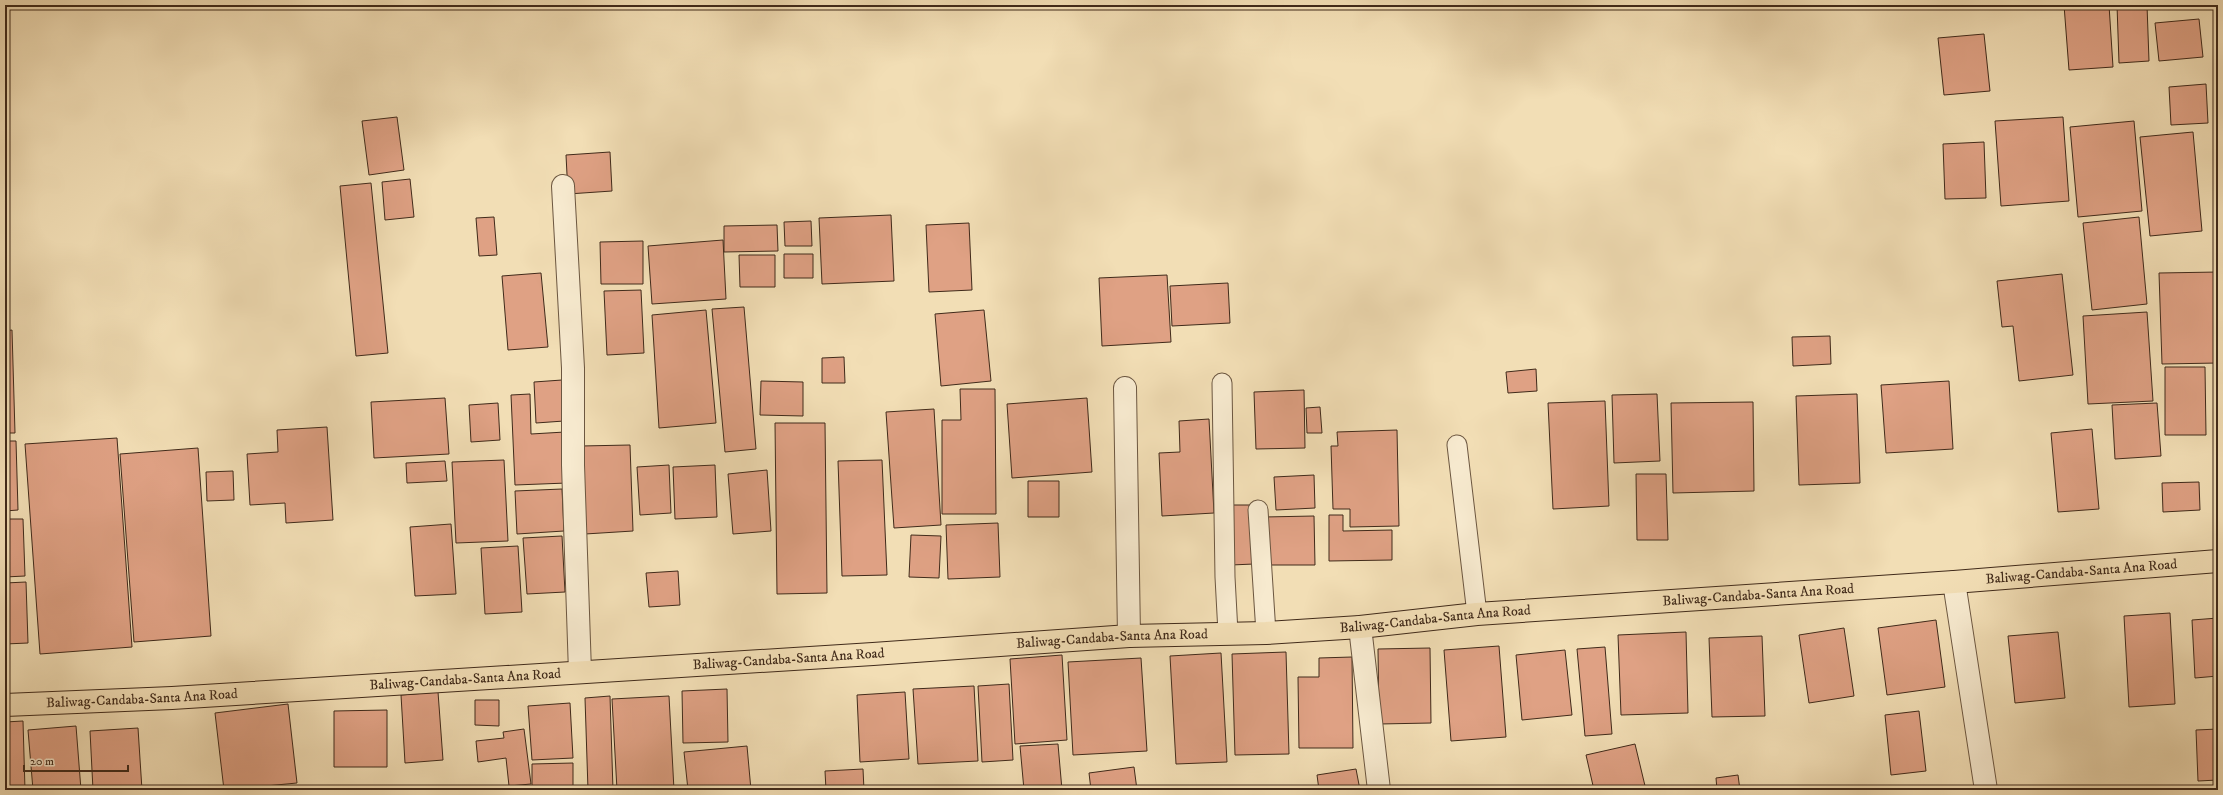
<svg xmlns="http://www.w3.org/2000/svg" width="2223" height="795" font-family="'IM FELL DW Pica',serif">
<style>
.building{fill:#dfa184;stroke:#402a1a}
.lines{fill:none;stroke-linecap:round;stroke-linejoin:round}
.service-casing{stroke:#6c5741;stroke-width:21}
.minor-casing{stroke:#6c5741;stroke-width:24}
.primary-casing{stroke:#402a1a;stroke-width:24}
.service{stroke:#f7eacf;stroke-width:19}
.minor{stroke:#f7eacf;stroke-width:22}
.primary{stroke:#f2deb5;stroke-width:22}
.labels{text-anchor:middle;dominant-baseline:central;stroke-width:3;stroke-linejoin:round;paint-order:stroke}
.street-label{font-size:14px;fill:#402a1a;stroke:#f7eacf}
</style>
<rect width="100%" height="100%" fill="#f2deb5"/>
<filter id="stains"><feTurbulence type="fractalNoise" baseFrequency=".005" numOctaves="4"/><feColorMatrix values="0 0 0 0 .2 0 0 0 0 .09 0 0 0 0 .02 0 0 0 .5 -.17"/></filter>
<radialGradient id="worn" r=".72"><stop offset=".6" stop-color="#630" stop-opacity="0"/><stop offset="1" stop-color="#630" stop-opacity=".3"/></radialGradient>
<path class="building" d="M 2064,5 L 2109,5 L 2113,67 L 2069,70 Z
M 2117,5 L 2147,5 L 2149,61 L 2119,63 Z
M 2199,19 L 2203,57 L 2159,61 L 2155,23 Z
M 1984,34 L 1990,91 L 1944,95 L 1938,38 Z
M 2206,84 L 2208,123 L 2171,125 L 2169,87 Z
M 397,117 L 404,170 L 369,175 L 362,121 Z
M 2063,117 L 2069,201 L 2001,206 L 1995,121 Z
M 2134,121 L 2142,211 L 2078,217 L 2070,127 Z
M 2193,132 L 2202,231 L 2150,236 L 2140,137 Z
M 1984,142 L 1986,198 L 1945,199 L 1943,144 Z
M 610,152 L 612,191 L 568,194 L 566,155 Z
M 410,179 L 414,217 L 385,220 L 382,182 Z
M 371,183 L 388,353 L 356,356 L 340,186 Z
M 891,215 L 894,281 L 822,284 L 819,218 Z
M 494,217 L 497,255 L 479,256 L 476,218 Z
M 2139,217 L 2147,304 L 2092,310 L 2083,223 Z
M 811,221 L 812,246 L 785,246 L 784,222 Z
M 969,223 L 972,290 L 929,292 L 926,225 Z
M 777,225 L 778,251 L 724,252 L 724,226 Z
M 723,240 L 726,299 L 652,304 L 648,246 Z
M 643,241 L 643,284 L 601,284 L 600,242 Z
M 784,254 L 813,254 L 813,278 L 784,278 Z
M 739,255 L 775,255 L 775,287 L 740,287 Z
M 2218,272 L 2218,363 L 2162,364 L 2159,273 Z
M 541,273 L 548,347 L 508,350 L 502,276 Z
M 2062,274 L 2073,375 L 2019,381 L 2013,326 L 2002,327 L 1997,281 Z
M 1167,275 L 1171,342 L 1102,346 L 1099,278 Z
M 1228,283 L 1230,323 L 1172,326 L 1170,286 Z
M 641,290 L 644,353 L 607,355 L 604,291 Z
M 744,307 L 756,449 L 725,452 L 712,309 Z
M 706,310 L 716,423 L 659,428 L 652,315 Z
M 984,310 L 991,381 L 941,386 L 935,314 Z
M 2147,312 L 2153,401 L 2088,404 L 2083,316 Z
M 12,330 L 15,433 L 5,433 L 5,331 Z
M 1830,336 L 1831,364 L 1793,366 L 1792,337 Z
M 844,357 L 845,383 L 822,383 L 822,358 Z
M 2165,367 L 2205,367 L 2206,435 L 2165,435 Z
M 1536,369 L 1537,391 L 1508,393 L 1506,372 Z
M 562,380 L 564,421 L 536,423 L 534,382 Z
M 761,381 L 803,382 L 803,416 L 760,415 Z
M 1949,381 L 1953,449 L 1886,453 L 1881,385 Z
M 960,389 L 995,389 L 996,514 L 942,514 L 942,420 L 961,420 Z
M 1304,390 L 1305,448 L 1256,449 L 1254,392 Z
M 530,394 L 531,434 L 565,432 L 567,483 L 515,485 L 511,395 Z
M 1657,394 L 1660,461 L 1614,463 L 1612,395 Z
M 1857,394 L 1860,483 L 1799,485 L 1796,396 Z
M 445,398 L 449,454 L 374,458 L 371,402 Z
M 1087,398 L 1092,472 L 1012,478 L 1007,404 Z
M 1605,401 L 1609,506 L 1553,509 L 1548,403 Z
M 1753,402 L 1754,491 L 1673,493 L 1671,403 Z
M 498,403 L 500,440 L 471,442 L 469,405 Z
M 2157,403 L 2161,456 L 2115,459 L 2112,405 Z
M 1320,407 L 1322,433 L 1307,433 L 1306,408 Z
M 934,409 L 941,525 L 894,528 L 886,412 Z
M 1209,419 L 1214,513 L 1162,516 L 1159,453 L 1180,452 L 1179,421 Z
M 775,423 L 825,423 L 827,593 L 777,594 Z
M 327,427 L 333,520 L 286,523 L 285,503 L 250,505 L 247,454 L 278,452 L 277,430 Z
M 2092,429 L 2099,509 L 2058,512 L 2051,433 Z
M 1397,430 L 1399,526 L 1350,527 L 1350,509 L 1333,509 L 1331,446 L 1338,446 L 1337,432 Z
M 117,438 L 132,647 L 40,654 L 25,444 Z
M 5,441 L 16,441 L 18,510 L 5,511 Z
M 630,445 L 633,531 L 585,534 L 581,446 Z
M 198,448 L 211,636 L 134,642 L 120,454 Z
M 504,460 L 508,541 L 456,543 L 452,462 Z
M 882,460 L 887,575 L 842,576 L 838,461 Z
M 445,461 L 447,481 L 407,483 L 406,463 Z
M 669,465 L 671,513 L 640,515 L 637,467 Z
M 715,465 L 717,517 L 675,519 L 673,467 Z
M 767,470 L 771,531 L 733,534 L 728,474 Z
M 233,471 L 234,500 L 207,501 L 206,472 Z
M 1636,474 L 1666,474 L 1668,540 L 1637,540 Z
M 1314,475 L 1315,508 L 1276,510 L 1274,477 Z
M 1028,481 L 1059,481 L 1059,517 L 1028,517 Z
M 2199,482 L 2200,510 L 2163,512 L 2162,483 Z
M 562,489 L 564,531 L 517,534 L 515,491 Z
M 1230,505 L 1253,505 L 1254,564 L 1231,565 Z
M 1329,515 L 1343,515 L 1343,531 L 1392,530 L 1392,560 L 1329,561 Z
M 1314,516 L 1315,565 L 1265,565 L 1264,517 Z
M 5,519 L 23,519 L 25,576 L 5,577 Z
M 998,523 L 1000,577 L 948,579 L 946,525 Z
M 451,524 L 456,594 L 415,596 L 410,527 Z
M 911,535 L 941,536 L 939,578 L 909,577 Z
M 562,536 L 565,592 L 527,594 L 523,538 Z
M 518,546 L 522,612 L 485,614 L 481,548 Z
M 678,571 L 680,605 L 649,607 L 646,573 Z
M 26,582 L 28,643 L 5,644 L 5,583 Z
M 2170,613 L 2175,704 L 2129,707 L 2124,616 Z
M 2218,618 L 2218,676 L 2195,678 L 2192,620 Z
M 1936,620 L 1945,687 L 1887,695 L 1878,628 Z
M 1844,628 L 1854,696 L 1809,703 L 1799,635 Z
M 1686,632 L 1688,713 L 1621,715 L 1618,635 Z
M 2058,632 L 2065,698 L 2015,703 L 2008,636 Z
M 1762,636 L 1765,716 L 1712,717 L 1709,638 Z
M 1499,646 L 1506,737 L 1451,741 L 1444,650 Z
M 1605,647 L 1612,734 L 1585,736 L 1577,649 Z
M 1430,648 L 1431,723 L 1379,724 L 1378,649 Z
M 1565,650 L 1572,715 L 1522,720 L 1516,655 Z
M 1286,652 L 1289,754 L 1235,755 L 1232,654 Z
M 1221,653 L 1227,762 L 1176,764 L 1170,656 Z
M 1062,655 L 1067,740 L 1015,744 L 1010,659 Z
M 1352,657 L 1353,748 L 1299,748 L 1298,677 L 1319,677 L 1319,658 Z
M 1141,658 L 1147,751 L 1073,755 L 1068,662 Z
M 1009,684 L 1013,760 L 982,762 L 978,686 Z
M 974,686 L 978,761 L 918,764 L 913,689 Z
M 727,689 L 728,742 L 683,743 L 682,691 Z
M 438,692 L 443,760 L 405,763 L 401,695 Z
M 905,692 L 909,759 L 860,762 L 857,695 Z
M 610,696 L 613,790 L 588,790 L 585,698 Z
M 669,696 L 674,790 L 617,790 L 612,699 Z
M 475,700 L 499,700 L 499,726 L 475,725 Z
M 570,703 L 573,758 L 532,760 L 528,706 Z
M 288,704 L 297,783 L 224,790 L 215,713 Z
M 387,710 L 387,767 L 334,767 L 334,711 Z
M 1919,711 L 1926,771 L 1891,775 L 1885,715 Z
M 23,721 L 25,790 L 5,790 L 5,722 Z
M 76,726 L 81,790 L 33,790 L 28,730 Z
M 138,728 L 142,790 L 93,790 L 90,731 Z
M 524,729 L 531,784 L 509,786 L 506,758 L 478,762 L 476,741 L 504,738 L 503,732 Z
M 2218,729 L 2218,780 L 2198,781 L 2196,730 Z
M 1058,744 L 1062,790 L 1024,790 L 1020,746 Z
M 1635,744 L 1646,790 L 1594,790 L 1586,755 Z
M 747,746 L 751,790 L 688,790 L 684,752 Z
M 573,763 L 573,789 L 532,790 L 532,764 Z
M 1134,767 L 1137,790 L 1091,790 L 1089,773 Z
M 863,769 L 864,790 L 826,790 L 825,771 Z
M 1356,769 L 1360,790 L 1319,790 L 1317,775 Z
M 1738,775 L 1740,790 L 1717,790 L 1716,778 Z
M 332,788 L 332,790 L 309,790 Z"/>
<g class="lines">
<g class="service-casing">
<path id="service" d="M 1222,383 L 1225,577 L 1228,633
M 1457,445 L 1477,614
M 1258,510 L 1266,633"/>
</g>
<g class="minor-casing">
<path id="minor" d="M 563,186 L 573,368 L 573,465 L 580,672
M 1125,388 L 1129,636
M 1954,582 L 1986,790
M 1360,627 L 1379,790"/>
</g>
<g class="primary-casing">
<g id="primary">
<path id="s1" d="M 5,705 L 172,698 L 873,654 L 1129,636 L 1266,633 L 1360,627 L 1477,614 L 1954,582 L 2218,561"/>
</g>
</g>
<use href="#service" class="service"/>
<use href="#minor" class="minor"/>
<use href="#primary" class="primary"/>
</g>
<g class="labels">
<g class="street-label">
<text stroke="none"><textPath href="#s1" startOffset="2081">Baliwag-Candaba-Santa Ana Road</textPath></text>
<text stroke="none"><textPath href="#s1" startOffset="1757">Baliwag-Candaba-Santa Ana Road</textPath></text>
<text stroke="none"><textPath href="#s1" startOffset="1433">Baliwag-Candaba-Santa Ana Road</textPath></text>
<text stroke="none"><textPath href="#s1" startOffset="1109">Baliwag-Candaba-Santa Ana Road</textPath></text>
<text stroke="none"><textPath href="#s1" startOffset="785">Baliwag-Candaba-Santa Ana Road</textPath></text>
<text stroke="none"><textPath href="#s1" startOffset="461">Baliwag-Candaba-Santa Ana Road</textPath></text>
<text stroke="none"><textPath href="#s1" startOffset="137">Baliwag-Candaba-Santa Ana Road</textPath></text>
</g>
</g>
<rect width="2223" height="795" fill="none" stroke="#f2deb5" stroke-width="20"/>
<rect x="6" y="6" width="2211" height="783" fill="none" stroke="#402a1a" stroke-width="2"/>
<rect x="10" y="10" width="2203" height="775" fill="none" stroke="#402a1a"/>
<path d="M24 765v6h104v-6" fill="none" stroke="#402a1a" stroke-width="2"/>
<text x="30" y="765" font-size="12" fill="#402a1a" stroke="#f7eacf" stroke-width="3" paint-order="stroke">20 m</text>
<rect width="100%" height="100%" filter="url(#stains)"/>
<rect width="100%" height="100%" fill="url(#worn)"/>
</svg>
